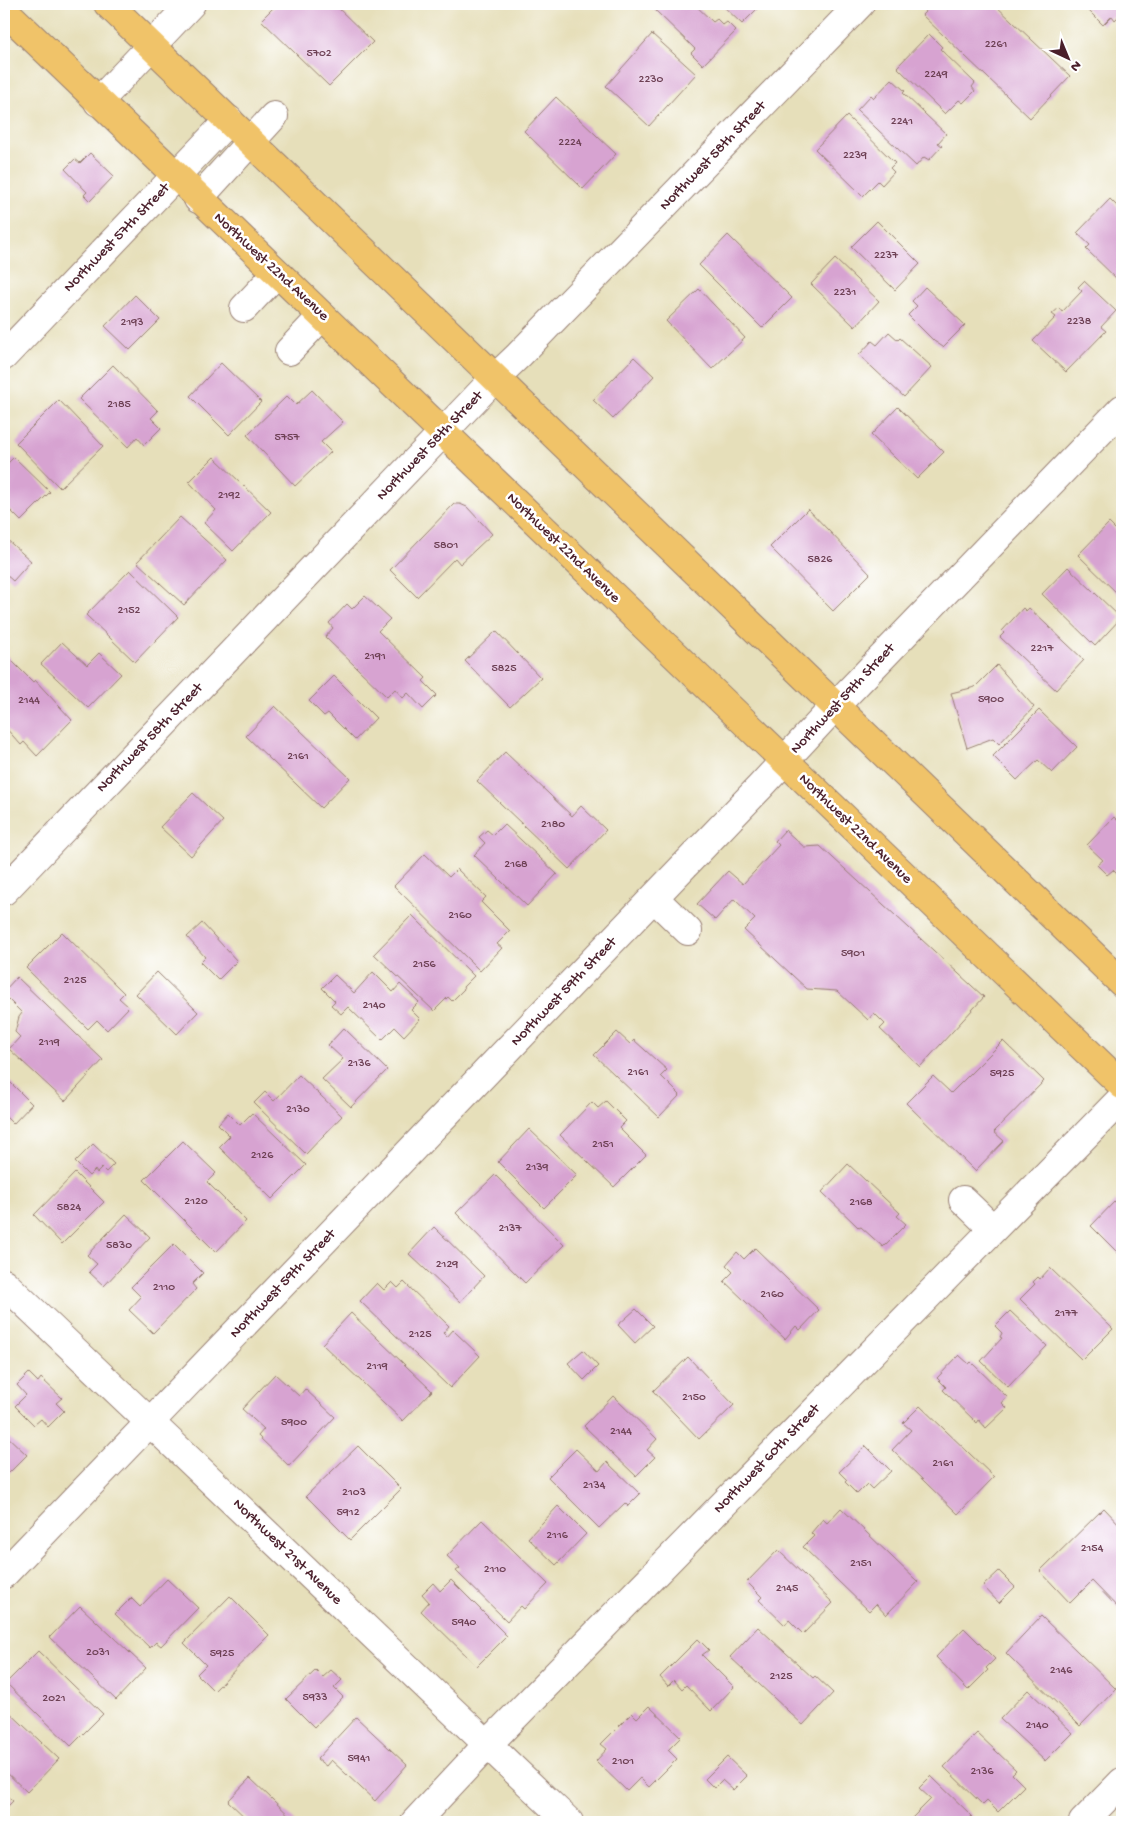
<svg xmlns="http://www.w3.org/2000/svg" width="1126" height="1826" font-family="'Gochi Hand',sans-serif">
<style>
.building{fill:#d7a3d1}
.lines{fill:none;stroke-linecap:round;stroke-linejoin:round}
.minor-casing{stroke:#987f72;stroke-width:30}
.major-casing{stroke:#987f72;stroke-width:30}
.minor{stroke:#fff;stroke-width:28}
.major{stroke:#f0c369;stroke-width:28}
.labels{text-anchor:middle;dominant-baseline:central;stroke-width:5;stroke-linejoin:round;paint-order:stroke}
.number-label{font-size:12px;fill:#6d4054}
.street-label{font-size:15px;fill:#4a1f2b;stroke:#fff}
</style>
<rect width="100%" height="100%" fill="#fff"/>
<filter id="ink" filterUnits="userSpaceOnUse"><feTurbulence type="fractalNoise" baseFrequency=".02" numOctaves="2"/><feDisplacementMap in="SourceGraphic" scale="10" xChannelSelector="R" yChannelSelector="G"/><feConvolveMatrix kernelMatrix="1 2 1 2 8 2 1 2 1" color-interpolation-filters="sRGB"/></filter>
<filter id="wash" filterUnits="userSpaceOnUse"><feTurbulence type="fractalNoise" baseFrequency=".0096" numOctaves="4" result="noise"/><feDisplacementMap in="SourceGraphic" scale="20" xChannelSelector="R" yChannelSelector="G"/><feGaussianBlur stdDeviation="1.12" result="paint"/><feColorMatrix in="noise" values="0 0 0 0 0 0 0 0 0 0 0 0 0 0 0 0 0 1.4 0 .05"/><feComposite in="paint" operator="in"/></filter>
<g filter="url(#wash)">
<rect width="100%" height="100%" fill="#e6dfba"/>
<g id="blocks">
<path class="building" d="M 277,4 L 334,4 L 373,42 L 329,86 L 261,20 Z
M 657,4 L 694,4 L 713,22 L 717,19 L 723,25 L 727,22 L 736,31 L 703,65 L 691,53 L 695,49 L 653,8 Z
M 721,4 L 762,4 L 742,24 Z
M 933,4 L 994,4 L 1070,76 L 1030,118 L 922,15 Z
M 1082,4 L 1122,4 L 1122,13 L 1115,20 L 1112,16 L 1103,25 Z
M 652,34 L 696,74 L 649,126 L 606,86 Z
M 929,34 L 942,47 L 940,49 L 975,83 L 972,87 L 975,91 L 963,103 L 959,100 L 945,114 L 897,67 Z
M 892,79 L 905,91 L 903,93 L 946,134 L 938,143 L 942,146 L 929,160 L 924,157 L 916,166 L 857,110 L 871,95 L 874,98 Z
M 556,97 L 616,154 L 583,189 L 524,131 Z
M 847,116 L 895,163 L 890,168 L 894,172 L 882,185 L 878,181 L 863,196 L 815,149 Z
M 90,153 L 114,176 L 90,201 L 84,195 L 87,192 L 65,169 L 75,159 L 80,163 Z
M 1110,199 L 1122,211 L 1121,283 L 1086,249 L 1090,245 L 1077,233 Z
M 877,221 L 920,264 L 895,290 L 851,247 Z
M 728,235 L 792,298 L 762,328 L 699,265 Z
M 835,259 L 879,301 L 855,327 L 811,284 Z
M 1084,281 L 1116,311 L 1101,327 L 1106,331 L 1066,372 L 1033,341 L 1056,317 L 1052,314 L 1059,308 L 1062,312 L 1082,291 L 1078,287 Z
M 925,287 L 965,325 L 943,347 L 934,341 L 908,315 L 917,306 L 912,301 Z
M 699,289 L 745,338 L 712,369 L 666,321 Z
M 135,295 L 160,320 L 130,350 L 105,326 Z
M 889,332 L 898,340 L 900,338 L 932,367 L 904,397 L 859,355 L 872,341 L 877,345 Z
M 634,357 L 654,376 L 613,419 L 593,400 Z
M 221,363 L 261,402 L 229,435 L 190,396 Z
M 113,365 L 158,411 L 151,418 L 161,428 L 144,445 L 137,437 L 128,447 L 79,399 Z
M 312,390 L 343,422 L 321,442 L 331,452 L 295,486 L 247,435 L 287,396 L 296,405 Z
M 59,400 L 103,446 L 60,488 L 16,443 Z
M 898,407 L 944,452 L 917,479 L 871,435 Z
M 14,457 L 50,492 L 21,521 L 4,504 L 4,467 Z
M 214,457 L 271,512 L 233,551 L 204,523 L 216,510 L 189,482 Z
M 454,504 L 460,504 L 467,507 L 492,534 L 460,564 L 455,558 L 417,597 L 390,570 Z
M 808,509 L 870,574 L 833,611 L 770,547 Z
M 180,517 L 227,560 L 184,605 L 137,562 Z
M 1109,523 L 1122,536 L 1122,598 L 1078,555 Z
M 4,537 L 31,561 L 13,581 L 4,573 Z
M 1068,567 L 1121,618 L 1095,646 L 1042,594 Z
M 130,570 L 178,617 L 135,662 L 86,615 Z
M 365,596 L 390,619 L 378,631 L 426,678 L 423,681 L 437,695 L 423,709 L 408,693 L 403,698 L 395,689 L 387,697 L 325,637 L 333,628 L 329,623 L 347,604 L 352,609 Z
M 1023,608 L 1026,611 L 1029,608 L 1084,660 L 1056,690 L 1000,637 L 1004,633 L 1002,631 Z
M 496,631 L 541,678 L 510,707 L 465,661 Z
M 62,642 L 87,665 L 99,653 L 121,674 L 88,708 L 41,664 Z
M 4,653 L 33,682 L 35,680 L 72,720 L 37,756 L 24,742 L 21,745 L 4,726 Z
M 997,665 L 1034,707 L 999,744 L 993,738 L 967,748 L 951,693 L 975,687 Z
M 334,676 L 376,718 L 355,740 L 328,713 L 324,716 L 309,701 Z
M 275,706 L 350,778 L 321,808 L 246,736 Z
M 1039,710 L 1077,747 L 1052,773 L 1038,760 L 1017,780 L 993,756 Z
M 505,752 L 572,816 L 581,806 L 606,830 L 569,869 L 477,781 Z
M 193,793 L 223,821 L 191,856 L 160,827 Z
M 1114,817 L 1122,825 L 1122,879 L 1113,870 L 1107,875 L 1097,865 L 1103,860 L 1087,845 Z
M 504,824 L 557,874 L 527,906 L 474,855 L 485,843 L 479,837 L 487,830 L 493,835 Z
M 785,830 L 804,847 L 820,846 L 984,997 L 920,1067 L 880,1029 L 885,1024 L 874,1013 L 868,1020 L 837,991 L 807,989 L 744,930 L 755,919 L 734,899 L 715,920 L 697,904 L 728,871 L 743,884 L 779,845 L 775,841 Z
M 425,854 L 449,877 L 457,869 L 486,897 L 481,902 L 510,931 L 497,944 L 502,948 L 480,971 L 394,886 Z
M 412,915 L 474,976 L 463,987 L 464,989 L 452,1001 L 448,997 L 434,1011 L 374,954 Z
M 202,923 L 237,961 L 218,980 L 200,962 L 205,957 L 187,937 Z
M 62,932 L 124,993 L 119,998 L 129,1007 L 107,1030 L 97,1020 L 88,1029 L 26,968 Z
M 157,972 L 198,1012 L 177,1034 L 136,994 Z
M 373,972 L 393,992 L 400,984 L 419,1002 L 411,1010 L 420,1019 L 404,1036 L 395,1027 L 382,1040 L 348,1007 L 341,1014 L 331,1005 L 335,1001 L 322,988 L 335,975 L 354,993 Z
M 17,977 L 103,1060 L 65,1101 L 9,1049 L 20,1037 L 15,1032 L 19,1017 L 22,1013 L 4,995 L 4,991 Z
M 344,1028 L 387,1070 L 351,1107 L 322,1079 L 343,1059 L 328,1045 Z
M 617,1032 L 630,1044 L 634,1040 L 667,1070 L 661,1076 L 680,1095 L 659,1117 L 594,1055 Z
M 1003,1041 L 1044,1081 L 994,1132 L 1004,1141 L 975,1171 L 906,1103 L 933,1076 L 951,1093 Z
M 299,1075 L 342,1116 L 306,1154 L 254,1103 L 265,1092 L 274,1101 Z
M 4,1076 L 32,1104 L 13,1124 L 4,1115 Z
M 606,1101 L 626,1121 L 619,1128 L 646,1155 L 614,1187 L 560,1135 L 592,1102 L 598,1108 Z
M 228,1113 L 240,1125 L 252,1113 L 306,1165 L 272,1199 L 219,1147 L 230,1136 L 218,1124 Z
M 529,1129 L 577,1175 L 544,1208 L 498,1162 Z
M 183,1141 L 216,1173 L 207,1182 L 246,1221 L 216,1252 L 144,1180 Z
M 93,1144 L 114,1164 L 106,1172 L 102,1168 L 97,1173 L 95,1170 L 89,1176 L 75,1162 Z
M 848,1164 L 900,1213 L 897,1216 L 906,1224 L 883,1247 L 861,1227 L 859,1228 L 822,1192 Z
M 75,1173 L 104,1202 L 62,1244 L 34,1215 Z
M 495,1175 L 564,1245 L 525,1283 L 456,1213 Z
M 1115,1201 L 1122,1208 L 1122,1257 L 1091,1226 Z
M 126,1214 L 150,1237 L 104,1286 L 89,1272 L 97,1264 L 87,1255 Z
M 434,1227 L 484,1276 L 460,1302 L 409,1254 Z
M 174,1244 L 203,1273 L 192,1284 L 196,1289 L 153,1333 L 129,1310 L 141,1297 L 131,1287 Z
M 755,1248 L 819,1310 L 800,1330 L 796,1326 L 785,1339 L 724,1281 L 733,1272 L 726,1265 L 737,1252 L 744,1259 Z
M 1050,1268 L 1113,1329 L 1082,1360 L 1020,1299 L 1035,1284 L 1033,1282 L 1038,1277 L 1040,1279 Z
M 392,1282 L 398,1288 L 404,1282 L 449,1326 L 443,1333 L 447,1337 L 453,1330 L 480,1356 L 450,1388 L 360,1301 L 377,1283 L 384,1290 Z
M 636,1309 L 653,1326 L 635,1343 L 618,1325 Z
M 1010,1311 L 1047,1346 L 1008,1387 L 981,1361 L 1002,1338 L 1000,1337 L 1002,1333 L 995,1326 Z
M 351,1313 L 432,1391 L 403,1421 L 322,1344 Z
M 583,1350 L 598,1366 L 584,1380 L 568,1363 Z
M 959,1355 L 969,1364 L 971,1362 L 1007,1397 L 1002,1403 L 1007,1408 L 986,1428 L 979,1420 L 977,1423 L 943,1390 L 946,1387 L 937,1378 Z
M 688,1357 L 734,1405 L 699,1439 L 653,1391 Z
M 29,1373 L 38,1382 L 41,1378 L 62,1398 L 56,1403 L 64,1411 L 48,1427 L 41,1419 L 34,1425 L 15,1406 L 26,1395 L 17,1385 Z
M 275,1374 L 299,1396 L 305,1389 L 335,1417 L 289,1466 L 258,1436 L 264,1429 L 242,1409 Z
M 613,1396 L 657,1439 L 647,1450 L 655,1457 L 636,1476 L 584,1426 Z
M 920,1406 L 994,1477 L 958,1514 L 892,1450 L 911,1430 L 903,1423 Z
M 4,1433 L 27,1455 L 4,1478 Z
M 358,1446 L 401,1489 L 350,1540 L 306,1496 Z
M 866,1446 L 891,1471 L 872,1489 L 867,1484 L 857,1494 L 845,1482 L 847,1480 L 839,1472 Z
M 576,1449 L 599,1471 L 607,1462 L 640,1494 L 628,1506 L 625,1503 L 599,1528 L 548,1477 Z
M 558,1506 L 586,1534 L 556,1565 L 528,1538 Z
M 841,1508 L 918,1582 L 886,1615 L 876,1604 L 869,1611 L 803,1547 L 814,1536 L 811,1533 L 823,1519 L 827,1523 Z
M 1104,1508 L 1122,1527 L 1122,1612 L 1092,1581 L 1070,1603 L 1040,1571 Z
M 482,1520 L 548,1584 L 524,1609 L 521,1606 L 507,1621 L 456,1571 L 460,1568 L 447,1556 Z
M 778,1550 L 833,1603 L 803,1634 L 789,1620 L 785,1625 L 759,1600 L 762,1597 L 747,1582 Z
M 999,1571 L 1015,1587 L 999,1603 L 983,1586 Z
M 167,1579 L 198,1608 L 161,1646 L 156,1642 L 150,1648 L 115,1614 L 131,1598 L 140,1607 Z
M 451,1580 L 507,1636 L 477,1666 L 421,1611 L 429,1602 L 422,1594 L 433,1583 L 440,1591 Z
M 230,1596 L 269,1635 L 214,1691 L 197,1674 L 206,1665 L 184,1643 Z
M 80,1606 L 146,1668 L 116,1700 L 50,1637 Z
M 1041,1616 L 1116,1689 L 1080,1726 L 1006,1653 Z
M 758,1627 L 813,1678 L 815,1676 L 833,1693 L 803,1725 L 730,1657 Z
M 964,1628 L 995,1659 L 986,1668 L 988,1670 L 968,1690 L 936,1657 Z
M 698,1639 L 709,1650 L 702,1655 L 734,1687 L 711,1711 L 686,1685 L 682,1689 L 674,1680 L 668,1686 L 660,1677 Z
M 38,1651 L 103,1714 L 71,1746 L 6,1683 Z
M 316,1670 L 323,1677 L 331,1670 L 342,1680 L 334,1688 L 343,1697 L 314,1727 L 286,1699 Z
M 1028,1690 L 1073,1733 L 1045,1761 L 1000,1719 Z
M 649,1706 L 681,1737 L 668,1750 L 677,1759 L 649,1787 L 640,1778 L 627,1791 L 596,1761 L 607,1749 L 601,1744 L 632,1713 L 637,1718 Z
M 4,1707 L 59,1759 L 27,1792 L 4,1770 Z
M 356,1717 L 407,1765 L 375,1801 L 331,1760 L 326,1766 L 317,1759 Z
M 977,1733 L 1016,1770 L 1012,1774 L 1024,1786 L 998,1812 L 987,1801 L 983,1805 L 944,1767 Z
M 727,1757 L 747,1776 L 733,1790 L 722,1780 L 714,1788 L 705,1779 Z
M 931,1776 L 972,1816 L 969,1819 L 972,1822 L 908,1822 L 931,1799 L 919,1788 Z
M 250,1778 L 296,1822 L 250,1822 L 228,1801 Z
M 4,1792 L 13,1801 L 4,1810 Z"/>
</g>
</g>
<g filter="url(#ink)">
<use href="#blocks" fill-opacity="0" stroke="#987f72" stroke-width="1"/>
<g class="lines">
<g class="minor-casing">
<path id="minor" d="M 98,102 L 191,4
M 198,199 L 274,116
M 244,308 L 277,273
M 289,351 L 322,316
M 4,356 L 229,120
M 4,891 L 495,378 L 519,355 L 860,4
M 654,898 L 688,931
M 963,1200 L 993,1229
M 4,1283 L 569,1822
M 4,1574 L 760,787 L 836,705 L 1122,409
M 415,1822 L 488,1744 L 1122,1098
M 1083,1822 L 1122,1782"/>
</g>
<g class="major-casing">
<path id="major" d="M 108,4 L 1122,983
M 4,10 L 1122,1085"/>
</g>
<use href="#minor" class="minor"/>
<use href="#major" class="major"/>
</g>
</g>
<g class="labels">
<g class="number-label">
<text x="996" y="45">2261</text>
<text x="319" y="54">5702</text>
<text x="936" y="75">2249</text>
<text x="651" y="80">2230</text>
<text x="902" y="122">2241</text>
<text x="570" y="143">2224</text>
<text x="855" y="156">2239</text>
<text x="886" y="256">2237</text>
<text x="845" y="293">2231</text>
<text x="1079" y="322">2238</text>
<text x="132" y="323">2193</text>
<text x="119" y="405">2185</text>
<text x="287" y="438">5757</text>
<text x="229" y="496">2192</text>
<text x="446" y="546">5801</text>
<text x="820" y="560">5826</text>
<text x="129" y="611">2152</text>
<text x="1042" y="649">2217</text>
<text x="375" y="657">2191</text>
<text x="504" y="669">5825</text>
<text x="991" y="700">5900</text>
<text x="29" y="701">2144</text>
<text x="298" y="757">2161</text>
<text x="553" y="825">2180</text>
<text x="516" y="865">2168</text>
<text x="460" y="916">2160</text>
<text x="853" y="954">5901</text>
<text x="424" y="965">2156</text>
<text x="75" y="981">2125</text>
<text x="374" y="1006">2140</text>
<text x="49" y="1043">2119</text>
<text x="359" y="1064">2136</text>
<text x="638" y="1073">2161</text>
<text x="1002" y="1074">5925</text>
<text x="298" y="1110">2130</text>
<text x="603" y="1145">2151</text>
<text x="262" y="1156">2126</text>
<text x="537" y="1168">2139</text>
<text x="196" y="1202">2120</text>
<text x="861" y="1203">2168</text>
<text x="69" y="1208">5824</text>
<text x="510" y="1229">2137</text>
<text x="119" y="1246">5830</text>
<text x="447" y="1265">2129</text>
<text x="164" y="1288">2110</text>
<text x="772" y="1295">2160</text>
<text x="1066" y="1314">2177</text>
<text x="420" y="1335">2125</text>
<text x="377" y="1367">2119</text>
<text x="694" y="1398">2150</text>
<text x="294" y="1423">5900</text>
<text x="621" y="1432">2144</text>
<text x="943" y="1464">2161</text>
<text x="594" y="1486">2134</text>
<text x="354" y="1493">2103</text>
<text x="348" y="1513">5912</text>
<text x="557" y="1536">2116</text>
<text x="1092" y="1549">2154</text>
<text x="861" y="1564">2151</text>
<text x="495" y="1570">2110</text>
<text x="787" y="1589">2145</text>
<text x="464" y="1623">5940</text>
<text x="98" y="1653">2031</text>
<text x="222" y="1654">5925</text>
<text x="1061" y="1671">2146</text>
<text x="781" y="1677">2125</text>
<text x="315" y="1698">5933</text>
<text x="54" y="1699">2021</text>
<text x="1037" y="1726">2140</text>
<text x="359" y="1759">5941</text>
<text x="623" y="1762">2101</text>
<text x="982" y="1772">2136</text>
</g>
<g class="street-label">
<text transform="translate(713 156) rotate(-46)">Northwest 58th Street</text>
<text transform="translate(117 238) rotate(-46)">Northwest 57th Street</text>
<text transform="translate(271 267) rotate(43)">Northwest 22nd Avenue</text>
<text transform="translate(430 446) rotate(-46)">Northwest 58th Street</text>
<text transform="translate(563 548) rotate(44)">Northwest 22nd Avenue</text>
<text transform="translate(843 699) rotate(-47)">Northwest 59th Street</text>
<text transform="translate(150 738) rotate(-46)">Northwest 58th Street</text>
<text transform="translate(855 829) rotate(44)">Northwest 22nd Avenue</text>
<text transform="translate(564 992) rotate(-46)">Northwest 59th Street</text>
<text transform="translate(283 1284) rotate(-46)">Northwest 59th Street</text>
<text transform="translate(767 1459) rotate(-46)">Northwest 60th Street</text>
<text transform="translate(287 1552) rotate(44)">Northwest 21st Avenue</text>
</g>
</g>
<rect width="1126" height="1826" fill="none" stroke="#fff" stroke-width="20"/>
<g transform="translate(1068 58) rotate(136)" stroke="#ffffff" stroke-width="4" paint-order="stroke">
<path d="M0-4L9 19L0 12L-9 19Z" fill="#4a1f2b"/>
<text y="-8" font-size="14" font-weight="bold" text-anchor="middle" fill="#4a1f2b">N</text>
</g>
</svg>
